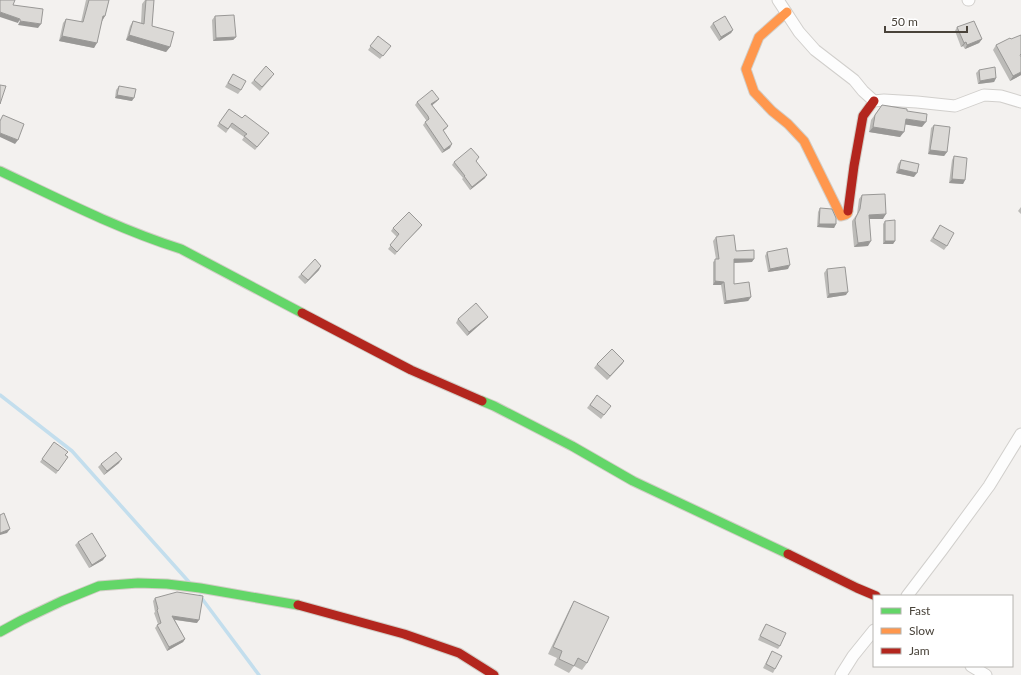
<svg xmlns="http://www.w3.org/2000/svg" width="1021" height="675" font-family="Lato,sans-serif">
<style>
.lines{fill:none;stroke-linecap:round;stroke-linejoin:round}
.stream{stroke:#c3deed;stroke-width:3.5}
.street-casing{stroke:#d1cfcc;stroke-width:13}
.fast-casing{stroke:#d2cdc6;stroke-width:11}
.slow-casing{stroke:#d2cdc6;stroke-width:11}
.jam-casing{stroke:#d2cdc6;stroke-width:11}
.street{stroke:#fdfdfd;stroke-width:11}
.fast{stroke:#63d668;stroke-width:9}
.slow{stroke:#ff974d;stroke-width:9}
.jam{stroke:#b3261e;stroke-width:9}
.wall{fill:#bcbbb8}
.shaded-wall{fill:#999896}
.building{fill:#dbd9d6;stroke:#999896}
</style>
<rect width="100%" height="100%" fill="#f3f1ef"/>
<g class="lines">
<path class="stream" d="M 0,395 L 72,451 L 189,582
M 200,596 L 259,675"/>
<g class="street-casing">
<path id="street" d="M 778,0 L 799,32 L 815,50 L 854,80 L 863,91 L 874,101 L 884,100 L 917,102 L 955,106 L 984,95 L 1001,96 L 1021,102
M 968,0 L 969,0
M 907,596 L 942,550 L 989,486 L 1021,434
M 971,666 L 986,675
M 841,675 L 853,656 L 874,630"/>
</g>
<g class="fast-casing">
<path id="fast" d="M 0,171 C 59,199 118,229 181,249 L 302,313
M 482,401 L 494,406 L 572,446 L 633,481 L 788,554
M 0,632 L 22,620 L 62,601 L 99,586 L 138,583 L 167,584 L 200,588 L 298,605"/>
</g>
<g class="slow-casing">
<path id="slow" d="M 787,12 L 759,37 L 746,69 L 754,92 L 772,111 L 788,124 L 804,141 L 841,216 C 845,215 848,215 848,211"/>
</g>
<g class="jam-casing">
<path id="jam" d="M 848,211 L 854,166 L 863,116 L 874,101
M 302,313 L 411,370 L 482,401
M 788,554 L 857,588 L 876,596
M 298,605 L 404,634 L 459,653 L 494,675"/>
</g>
<use href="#street" class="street"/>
<use href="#fast" class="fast"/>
<use href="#slow" class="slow"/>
<use href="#jam" class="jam"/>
</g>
<path class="wall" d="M 86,0 L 109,0 L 105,16 L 102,21 L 94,48 L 59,41 L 63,23 L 66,19 L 81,22 Z
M 145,0 L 154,0 L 152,26 L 170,47 L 166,52 L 126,40 L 130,26 L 133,21 L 141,23 L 142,4 Z
M 215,16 L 236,37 L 233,40 L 213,41 L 212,20 Z
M 713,23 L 733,30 L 731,33 L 719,41 L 710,27 Z
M 957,27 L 982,39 L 979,43 L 965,49 L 963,46 L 961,47 L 955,31 Z
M 378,36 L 391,46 L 380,59 L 368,50 Z
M 1011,39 L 1021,75 L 1010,81 L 993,50 L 996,45 Z
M 979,70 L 996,78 L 994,82 L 978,84 L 976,73 Z
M 233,74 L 241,90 L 238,94 L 225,87 Z
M 272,77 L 260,91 L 251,83 L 254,80 Z
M 119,86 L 132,101 L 115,98 L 116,90 Z
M 439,99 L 436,102 L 432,105 L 448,126 L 446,129 L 443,131 L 450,148 L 442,153 L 423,125 L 426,121 L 426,120 L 415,105 L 417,102 Z
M 882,105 L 922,127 L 905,124 L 900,137 L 869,132 L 871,120 Z
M 229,109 L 242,118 L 269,133 L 255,150 L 242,140 L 244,137 L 230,127 L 226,133 L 217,126 Z
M 934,125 L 947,152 L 944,156 L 928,154 L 931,128 Z
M 954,156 L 965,180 L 963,184 L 949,183 L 952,160 Z
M 477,160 L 476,162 L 485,178 L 470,190 L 462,179 L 463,178 L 452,165 L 454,162 Z
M 901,160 L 914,177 L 896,173 L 898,164 Z
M 862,195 L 883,219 L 869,219 L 868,246 L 854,247 L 852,225 L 852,221 L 857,214 L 859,199 Z
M 1021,207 L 1021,214 L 1018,211 Z
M 820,208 L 836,224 L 834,228 L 817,227 L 818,212 Z
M 885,221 L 895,241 L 893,244 L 883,244 L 883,224 Z
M 422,225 L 420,228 L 401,247 L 395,255 L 388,249 L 397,237 L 391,231 L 393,228 Z
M 940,225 L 947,246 L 944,250 L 930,241 Z
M 716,237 L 736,251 L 752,262 L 734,263 L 734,284 L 751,297 L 748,301 L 724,304 L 721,285 L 713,285 L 713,262 L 716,259 L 713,241 Z
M 767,252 L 788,269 L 768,272 L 765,256 Z
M 827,269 L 846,295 L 827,298 L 824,273 Z
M 319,270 L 305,284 L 298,277 L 301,274 Z
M 488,317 L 485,320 L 467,336 L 456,323 L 458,319 Z
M 624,361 L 622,364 L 607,380 L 594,368 L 597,364 Z
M 597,395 L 611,406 L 601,419 L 587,408 Z
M 54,442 L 65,455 L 68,457 L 56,474 L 40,462 Z
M 119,463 L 104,475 L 98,467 L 101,464 Z
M 78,542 L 103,560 L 89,568 L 75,545 Z
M 155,598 L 197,623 L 175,620 L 185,639 L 183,642 L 167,651 L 155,628 L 158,624 L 154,613 L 155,612 L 153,601 Z
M 574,601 L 587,663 L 582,670 L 574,666 L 569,673 L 554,665 L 557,658 L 548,654 L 570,608 Z
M 766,624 L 780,646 L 778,649 L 758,640 L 764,627 Z
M 772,651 L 775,669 L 773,673 L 763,668 Z"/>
<path class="shaded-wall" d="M 0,12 L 20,19 L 18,23 L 0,17 Z
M 103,16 L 105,16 L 102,21 L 99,20 Z
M 20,21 L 41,24 L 38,28 L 18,25 Z
M 733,30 L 731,33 L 719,41 L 721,37 Z
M 129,35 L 170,47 L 166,52 L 126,40 Z
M 62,36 L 97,43 L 94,48 L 59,41 Z
M 236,37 L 233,40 L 213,41 L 216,38 Z
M 982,39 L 979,43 L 965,49 L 967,45 Z
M 966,42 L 963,46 L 961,47 L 964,43 Z
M 1021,72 L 1021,75 L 1010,81 L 1013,76 Z
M 996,78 L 994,82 L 978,84 L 980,81 Z
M 117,95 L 134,98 L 132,101 L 115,98 Z
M 439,99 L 436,102 L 429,108 L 431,104 Z
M 906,119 L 926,122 L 922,127 L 902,124 Z
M 873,127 L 904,132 L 900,137 L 869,132 Z
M 0,133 L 18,140 L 15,144 L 0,137 Z
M 452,144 L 450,148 L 442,153 L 444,150 Z
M 930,150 L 947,152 L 944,156 L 928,154 Z
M 899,169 L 917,173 L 914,177 L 896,173 Z
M 487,175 L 485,178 L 470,190 L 472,187 Z
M 952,179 L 965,180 L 963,184 L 949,183 Z
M 886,214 L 883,219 L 866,219 L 869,215 Z
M 819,224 L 836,224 L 834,228 L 817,227 Z
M 871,241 L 868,246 L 854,247 L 858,243 Z
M 885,241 L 895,241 L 893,244 L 883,244 Z
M 734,259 L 754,259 L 752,262 L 732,263 Z
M 790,265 L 788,269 L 768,272 L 770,269 Z
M 321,266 L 319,270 L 305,284 L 308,280 Z
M 715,281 L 724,282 L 721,285 L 713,285 Z
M 848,292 L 846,295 L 827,298 L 829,294 Z
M 751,297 L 748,301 L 724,304 L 726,301 Z
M 488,317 L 485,320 L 467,336 L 469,332 Z
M 624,361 L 622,364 L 607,380 L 610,376 Z
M 122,459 L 119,463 L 104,475 L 107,471 Z
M 10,529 L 7,533 L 0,535 L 0,533 Z
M 106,556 L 103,560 L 89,568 L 92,565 Z
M 172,616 L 199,620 L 197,623 L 170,619 Z
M 185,639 L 183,642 L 167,651 L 169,647 Z"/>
<path class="building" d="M 0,0 L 15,0 L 13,5 L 43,9 L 41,24 L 20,21 L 20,19 L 0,12 Z
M 89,0 L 109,0 L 105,16 L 103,16 L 97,43 L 62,36 L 66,19 L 83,22 Z
M 146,0 L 154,0 L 152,26 L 174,32 L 170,47 L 129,35 L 133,21 L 144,24 Z
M 234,15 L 236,37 L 216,38 L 215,16 Z
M 725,16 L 733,30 L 721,37 L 713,23 Z
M 974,21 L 982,39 L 967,45 L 966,42 L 964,43 L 957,27 Z
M 1021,35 L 1021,54 L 1020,55 L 1021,57 L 1021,72 L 1013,76 L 996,45 L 1010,38 L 1011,39 Z
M 378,36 L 391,46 L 383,56 L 370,46 Z
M 266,66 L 274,74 L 262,87 L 254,80 Z
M 995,67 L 996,78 L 980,81 L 979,70 Z
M 233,74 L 246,81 L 241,90 L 228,83 Z
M 0,85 L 6,86 L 0,104 Z
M 119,86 L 136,89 L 134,98 L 117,95 Z
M 432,90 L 439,99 L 431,104 L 448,126 L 443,130 L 452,144 L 444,150 L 425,122 L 429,119 L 428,116 L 417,102 Z
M 882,105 L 907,109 L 907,111 L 927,114 L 926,122 L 906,119 L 904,132 L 873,127 L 875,115 Z
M 229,109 L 242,118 L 245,115 L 269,133 L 257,147 L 244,136 L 247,134 L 232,123 L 228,129 L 219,123 Z
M 3,115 L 24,124 L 18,140 L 0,133 L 0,121 Z
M 934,125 L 950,127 L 947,152 L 930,150 Z
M 471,148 L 479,157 L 476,161 L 487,175 L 472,187 L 464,176 L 465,176 L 454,162 Z
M 954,156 L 967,158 L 965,180 L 952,179 Z
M 901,160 L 919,164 L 917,173 L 899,169 Z
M 885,194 L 886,214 L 869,215 L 871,241 L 858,243 L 855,220 L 856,217 L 860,209 L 862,195 Z
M 820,208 L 832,209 L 836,218 L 836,224 L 819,224 Z
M 409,212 L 422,225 L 404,244 L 397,252 L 390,245 L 399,234 L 393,228 Z
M 895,220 L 895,241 L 885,241 L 885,221 Z
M 940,225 L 954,233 L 947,246 L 933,238 Z
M 734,235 L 736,251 L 754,250 L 754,259 L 734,259 L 734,284 L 749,282 L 751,297 L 726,301 L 724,282 L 715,281 L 715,259 L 719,259 L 716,237 Z
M 787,248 L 790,265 L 770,269 L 767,252 Z
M 315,259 L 321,266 L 308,280 L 301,274 Z
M 845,267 L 848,292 L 829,294 L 827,269 Z
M 476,303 L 488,317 L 469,332 L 458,319 Z
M 612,349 L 624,361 L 610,376 L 597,364 Z
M 597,395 L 611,406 L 604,415 L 590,405 Z
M 54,442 L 68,452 L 65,455 L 68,457 L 58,471 L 42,459 Z
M 116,452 L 122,459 L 107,471 L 101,464 Z
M 4,513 L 10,529 L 0,533 L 0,515 Z
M 92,533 L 106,556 L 92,565 L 78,542 Z
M 177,592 L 203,596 L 199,620 L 172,616 L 185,639 L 169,647 L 157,625 L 161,623 L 157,610 L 158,609 L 155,598 Z
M 574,601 L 609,617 L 587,663 L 578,658 L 574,666 L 559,659 L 562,651 L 553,647 Z
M 766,624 L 786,633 L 780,646 L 760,636 Z
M 772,651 L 782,656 L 775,669 L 766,664 Z"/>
<rect x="873" y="595" width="140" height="72" fill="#ffffff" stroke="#b6b4b0"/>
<rect x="881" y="608" width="20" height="6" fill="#63d668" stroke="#b6b4b0"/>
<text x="909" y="615" font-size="12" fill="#49433a">Fast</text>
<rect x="881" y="628" width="20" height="6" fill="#ff974d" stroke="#b6b4b0"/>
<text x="909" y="635" font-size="12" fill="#49433a">Slow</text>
<rect x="881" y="648" width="20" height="6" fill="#b3261e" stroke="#b6b4b0"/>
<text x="909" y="655" font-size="12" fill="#49433a">Jam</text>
<path d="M885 26v6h82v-6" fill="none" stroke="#49433a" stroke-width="2"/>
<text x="891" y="26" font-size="12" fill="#49433a" stroke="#ffffff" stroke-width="3" paint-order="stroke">50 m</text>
</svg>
